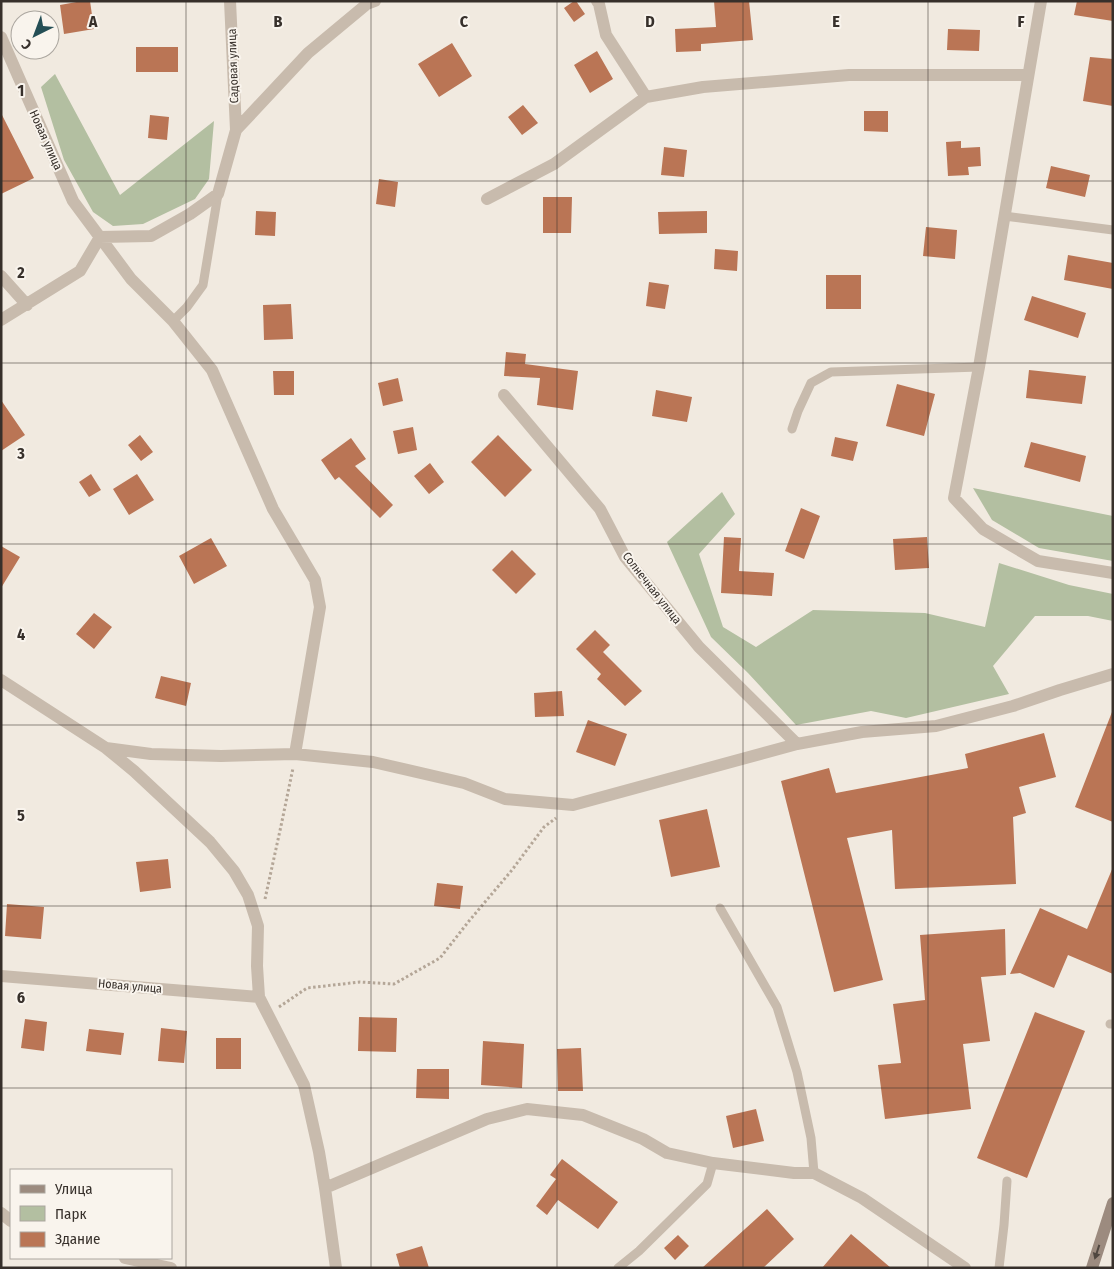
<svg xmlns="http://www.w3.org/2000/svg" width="1114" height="1269" font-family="'Fira Sans Condensed',sans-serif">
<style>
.green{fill:#b3bfa1}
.building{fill:#ba7555}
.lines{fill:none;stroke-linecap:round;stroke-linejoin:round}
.path{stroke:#b4a697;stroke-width:3;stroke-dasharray:2.5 2.5;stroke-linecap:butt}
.lane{stroke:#c8bbad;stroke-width:9}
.street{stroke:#c8bbad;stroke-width:12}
.secondary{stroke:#9c8b7f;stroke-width:12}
.oneway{fill:#504740}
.grid{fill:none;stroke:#37302b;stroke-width:1;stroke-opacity:0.55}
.labels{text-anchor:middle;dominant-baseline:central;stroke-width:4;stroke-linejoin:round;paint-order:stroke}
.street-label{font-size:12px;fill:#37302b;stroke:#f9f4ed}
.grid-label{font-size:16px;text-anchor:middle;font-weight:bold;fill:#37302b;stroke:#f9f4ed;stroke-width:4;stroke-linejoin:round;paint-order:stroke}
</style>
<rect width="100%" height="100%" fill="#f1eae0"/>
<path class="green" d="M 55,74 L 120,195 L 214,121 L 209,179 L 195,199 L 143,224 L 113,226 L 93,212 L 64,160 L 41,87 Z
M 973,488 L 1113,516 L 1113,561 L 1039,548 L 992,520 Z
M 722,492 L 735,514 L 699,554 L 723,627 L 756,647 L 813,610 L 925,613 L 985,627 L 999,563 L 1069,585 L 1113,594 L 1113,621 L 1088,616 L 1035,616 L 993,666 L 1009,694 L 906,718 L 871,711 L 796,725 L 748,673 L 711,637 L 667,542 Z"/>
<path class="building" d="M 82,1 L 90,1 L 94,29 L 64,34 L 60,5 Z
M 574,1 L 576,1 L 585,14 L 574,22 L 564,8 Z
M 714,1 L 749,1 L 753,40 L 701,44 L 701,51 L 676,52 L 675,29 L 716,27 Z
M 1077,1 L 1113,1 L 1113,21 L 1074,15 Z
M 948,29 L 980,30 L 979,51 L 947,50 Z
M 452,43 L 472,76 L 439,97 L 418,64 Z
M 136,47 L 178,47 L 178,72 L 136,72 Z
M 597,51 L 613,79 L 590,93 L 574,65 Z
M 1090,57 L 1113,59 L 1113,106 L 1083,101 Z
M 523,105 L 538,123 L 522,135 L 508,117 Z
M 864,111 L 888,111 L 888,132 L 864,131 Z
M 1,113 L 34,178 L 1,194 Z
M 150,115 L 169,117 L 167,140 L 148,138 Z
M 961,141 L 961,148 L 980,147 L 981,166 L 968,167 L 969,175 L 948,176 L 946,142 Z
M 664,147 L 687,150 L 684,177 L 661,175 Z
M 1051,166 L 1090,175 L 1085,197 L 1046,188 Z
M 379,179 L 398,182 L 395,207 L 376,204 Z
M 543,197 L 572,197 L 571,233 L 543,233 Z
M 256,211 L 276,212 L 275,236 L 255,235 Z
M 707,211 L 707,233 L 659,234 L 658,212 Z
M 926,227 L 957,230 L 955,259 L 923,256 Z
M 715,249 L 738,251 L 737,271 L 714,269 Z
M 1068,255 L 1113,263 L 1113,289 L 1064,280 Z
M 826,275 L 861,275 L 861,309 L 826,309 Z
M 649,282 L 669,285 L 665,309 L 646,306 Z
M 1032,296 L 1086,313 L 1078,338 L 1024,320 Z
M 291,304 L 293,339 L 264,340 L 263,305 Z
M 506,352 L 526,354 L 525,364 L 578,371 L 573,410 L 537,405 L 540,378 L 504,376 Z
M 1029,370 L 1086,376 L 1082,404 L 1026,398 Z
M 273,371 L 294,371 L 294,395 L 274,395 Z
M 398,378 L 403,401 L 383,406 L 378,383 Z
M 897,384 L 935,394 L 924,436 L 886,426 Z
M 656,390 L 692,397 L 687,422 L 652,416 Z
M 1,400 L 25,435 L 1,451 Z
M 413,427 L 417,450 L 398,454 L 393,431 Z
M 140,435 L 153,452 L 141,461 L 128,445 Z
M 498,435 L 532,470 L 505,497 L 471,462 Z
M 835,437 L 858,442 L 853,461 L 831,456 Z
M 351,438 L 366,459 L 355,466 L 393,505 L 380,518 L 339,477 L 335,480 L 321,460 Z
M 1031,442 L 1086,456 L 1080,482 L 1024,467 Z
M 430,463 L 444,482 L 429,494 L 414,476 Z
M 91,474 L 101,490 L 89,497 L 79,482 Z
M 137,474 L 154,500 L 129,515 L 113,489 Z
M 801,508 L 820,516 L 804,559 L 785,551 Z
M 724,537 L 741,538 L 739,571 L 774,573 L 772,596 L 721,593 Z
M 927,537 L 929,568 L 895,570 L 893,539 Z
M 211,538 L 227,566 L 194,584 L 179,556 Z
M 1,546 L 20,557 L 1,588 Z
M 512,550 L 536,574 L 516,594 L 492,570 Z
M 94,613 L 112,627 L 94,649 L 76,634 Z
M 595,630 L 610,645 L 603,652 L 642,691 L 625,706 L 597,679 L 601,674 L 576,649 Z
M 161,676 L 191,683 L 186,706 L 155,698 Z
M 562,691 L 564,716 L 535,717 L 534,693 Z
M 1112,712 L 1113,713 L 1113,822 L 1075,807 Z
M 588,720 L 627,734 L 615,766 L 576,752 Z
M 1044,733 L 1056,777 L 1019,787 L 1026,813 L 1013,817 L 1016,884 L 895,889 L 892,830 L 847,838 L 883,980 L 834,992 L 781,781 L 829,768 L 836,793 L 968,768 L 965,754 Z
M 707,809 L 720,867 L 671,877 L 659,820 Z
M 168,859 L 171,888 L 140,892 L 136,862 Z
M 1113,867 L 1113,974 L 1068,955 L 1054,988 L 1020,973 L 1010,974 L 1040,908 L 1087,929 Z
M 437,883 L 463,886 L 460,909 L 434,906 Z
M 7,904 L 44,907 L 41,939 L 5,936 Z
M 1005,929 L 1006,975 L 981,977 L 990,1041 L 963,1044 L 971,1109 L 885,1119 L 878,1065 L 901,1063 L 893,1004 L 925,1000 L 920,935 Z
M 1035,1012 L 1085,1031 L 1027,1178 L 977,1158 Z
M 359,1017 L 397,1018 L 396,1052 L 358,1051 Z
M 25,1019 L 47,1022 L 44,1051 L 21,1048 Z
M 161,1028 L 187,1031 L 184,1063 L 158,1061 Z
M 89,1029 L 124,1033 L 121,1055 L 86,1051 Z
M 216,1038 L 241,1038 L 241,1069 L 216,1069 Z
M 483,1041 L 524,1044 L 522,1088 L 481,1085 Z
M 581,1048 L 583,1091 L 558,1091 L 557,1049 Z
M 417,1069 L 449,1069 L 449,1099 L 416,1098 Z
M 756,1109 L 764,1141 L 733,1148 L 726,1116 Z
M 562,1159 L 618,1202 L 598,1229 L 558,1200 L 547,1215 L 536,1206 L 556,1179 L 550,1175 Z
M 767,1209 L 794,1239 L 763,1268 L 702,1268 Z
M 851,1234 L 891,1268 L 822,1268 Z
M 678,1235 L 689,1246 L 675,1260 L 664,1248 Z
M 422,1246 L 429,1268 L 400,1268 L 396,1254 Z"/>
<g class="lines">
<path class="path" d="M 265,899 L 281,826 L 293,768
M 279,1007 L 307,988 L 360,982 L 394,984 L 440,958 L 469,921 L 512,870 L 544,827 L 556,818"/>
<path class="lane" d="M 1004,216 L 1113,230
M 173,321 L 187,307 L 203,285 L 218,194
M 792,429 L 798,411 L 811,383 L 831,372 L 979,367
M 720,908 L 777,1007 L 797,1072 L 811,1138 L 814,1173
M 1110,1024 L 1113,1024
M 618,1268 L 639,1251 L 707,1184 L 713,1163
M 999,1268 L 1004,1225 L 1007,1181"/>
<path class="street" d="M 230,1 L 236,130
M 597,1 L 599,4 L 606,35 L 646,97
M 1041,1 L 979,367 L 954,498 L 983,529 L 1038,561 L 1113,573
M 1,37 L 73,201 L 131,279 L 173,321 L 212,370 L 273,509 L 315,580 L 320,607 L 295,754
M 487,199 L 554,164 L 646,97 L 703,87 L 849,75 L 1028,75
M 100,237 L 151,236 L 190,214 L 218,194 L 236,130 L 308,53 L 367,4 L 375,1
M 1,276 L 27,305
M 1,320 L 80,271 L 100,237
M 504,395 L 600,509 L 625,557 L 699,647 L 797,744
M 1,680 L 106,748 L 134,771 L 210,842 L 234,871 L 248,895 L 258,926 L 257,966 L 259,997 L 304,1085 L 319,1152 L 325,1188 L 336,1268
M 106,748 L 151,754 L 221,756 L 295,754 L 373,762 L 464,783 L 505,799 L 573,805 L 797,744 L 862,732 L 936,726 L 1013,706 L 1060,690 L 1113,674
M 1,976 L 259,997
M 325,1188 L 487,1119 L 527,1109 L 583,1115 L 643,1139 L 667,1153 L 713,1163 L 794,1173 L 814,1173 L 862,1198 L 965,1268
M 1,1213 L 11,1221
M 125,1258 L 171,1268"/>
<path class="secondary" d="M 1092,1268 L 1113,1203"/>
</g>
<defs><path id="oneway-solid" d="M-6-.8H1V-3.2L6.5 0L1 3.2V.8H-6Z" transform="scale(1.25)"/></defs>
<use class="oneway" href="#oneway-solid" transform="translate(1097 1252) rotate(108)"/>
<path class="grid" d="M 186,1 L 186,1268M 371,1 L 371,1268M 557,1 L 557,1268M 743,1 L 743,1268M 928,1 L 928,1268M 1,181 L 1113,181M 1,363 L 1113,363M 1,544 L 1113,544M 1,725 L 1113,725M 1,906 L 1113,906M 1,1088 L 1113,1088"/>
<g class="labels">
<g class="street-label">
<text transform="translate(233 66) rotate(-92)">Садовая улица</text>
<text transform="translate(46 140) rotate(66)">Новая улица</text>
<text transform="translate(652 588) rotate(52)">Солнечная улица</text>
<text transform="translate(130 986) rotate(5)">Новая улица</text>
</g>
</g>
<g class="grid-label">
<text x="93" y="27">A</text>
<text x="278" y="27">B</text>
<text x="464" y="27">C</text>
<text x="650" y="27">D</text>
<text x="836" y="27">E</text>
<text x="1021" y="27">F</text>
<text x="21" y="96">1</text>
<text x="21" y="278">2</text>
<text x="21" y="459">3</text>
<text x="21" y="640">4</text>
<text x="21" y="821">5</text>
<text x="21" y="1003">6</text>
</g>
<rect width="1114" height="1269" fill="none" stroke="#37302b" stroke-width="5"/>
<rect x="10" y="1169" width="162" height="90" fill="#f9f4ed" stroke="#aba69f"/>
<rect x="20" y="1185" width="25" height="8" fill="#9c8b7f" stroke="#aba69f"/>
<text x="55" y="1194" font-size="15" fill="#37302b">Улица</text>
<rect x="20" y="1206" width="25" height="15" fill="#b3bfa1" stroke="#aba69f"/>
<text x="55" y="1219" font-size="15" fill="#37302b">Парк</text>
<rect x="20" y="1232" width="25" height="15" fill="#ba7555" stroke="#aba69f"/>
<text x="55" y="1244" font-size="15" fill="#37302b">Здание</text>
<g transform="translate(35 35) rotate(222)"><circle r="24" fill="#f9f4ed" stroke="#aba69f"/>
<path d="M0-4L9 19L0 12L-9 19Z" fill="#244e55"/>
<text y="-8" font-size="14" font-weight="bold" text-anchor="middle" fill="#37302b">С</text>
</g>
</svg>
